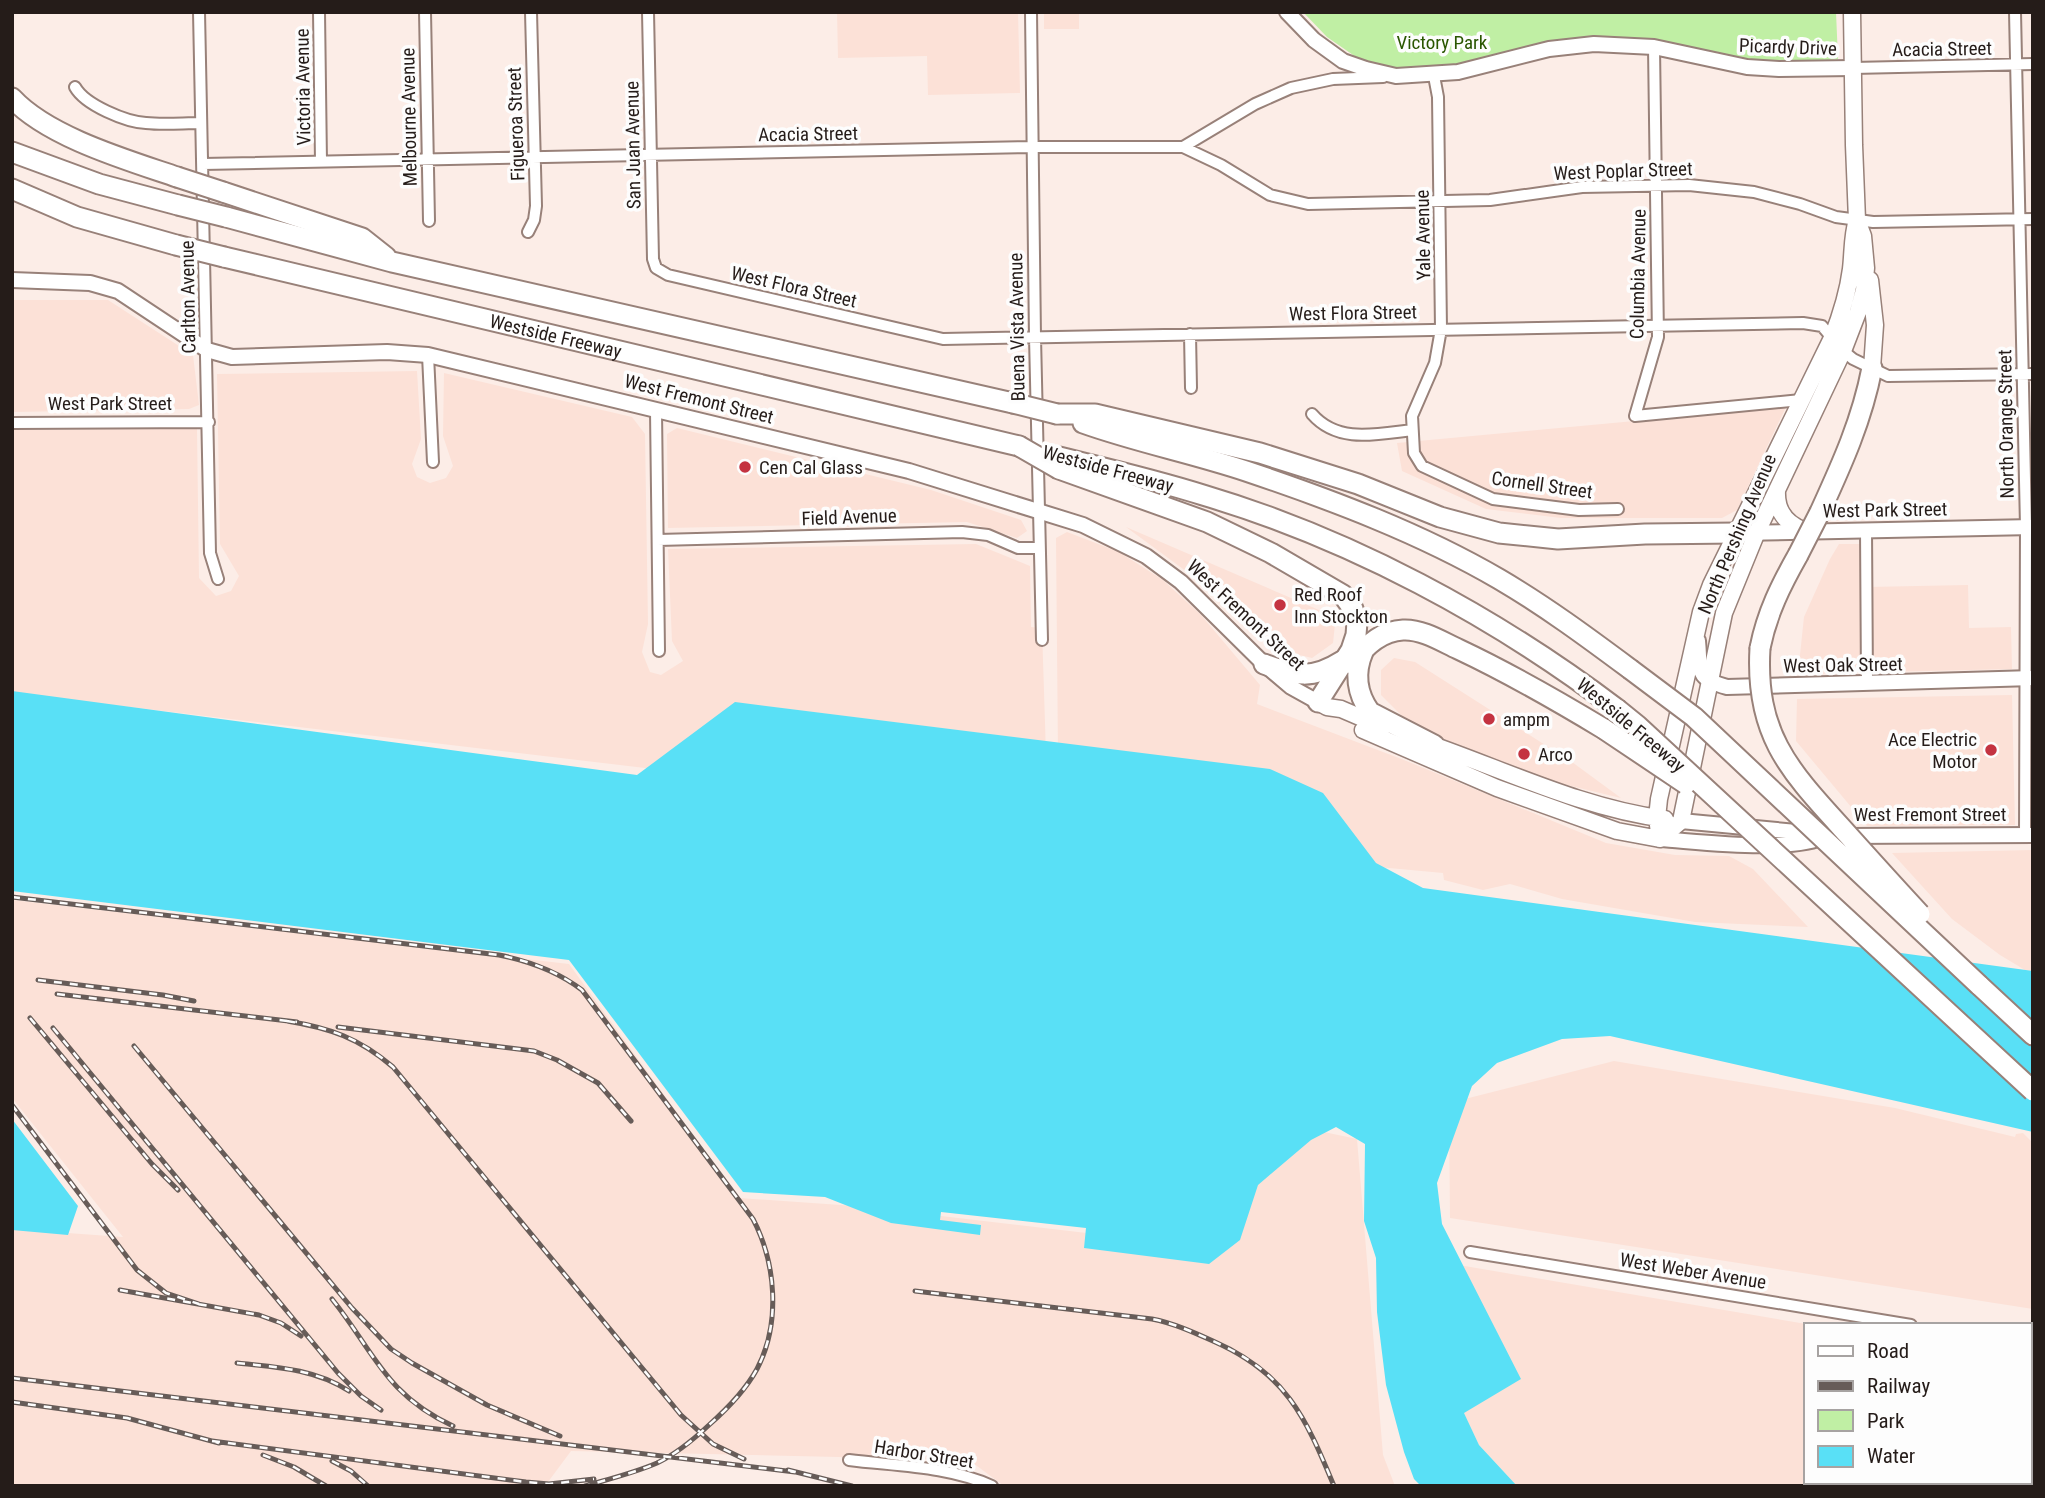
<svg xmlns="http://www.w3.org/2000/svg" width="2045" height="1498" font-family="'Roboto Condensed',sans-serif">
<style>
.built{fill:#fce1d7}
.green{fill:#c0efa4}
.water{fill:#59e0f6}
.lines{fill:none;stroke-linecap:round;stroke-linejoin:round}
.minor-casing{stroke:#988179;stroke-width:14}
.tertiary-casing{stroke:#988179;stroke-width:18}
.secondary-casing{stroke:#988179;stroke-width:19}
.motorway-casing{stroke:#988179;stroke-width:23}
.minor{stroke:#fff;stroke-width:10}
.tertiary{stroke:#fff;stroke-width:14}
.secondary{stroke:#fff;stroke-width:16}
.motorway{stroke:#fff;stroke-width:19}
.rail-casing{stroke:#675c58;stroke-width:5}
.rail{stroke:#fdfdfd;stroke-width:2.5;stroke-dasharray:8;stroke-linecap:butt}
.motorway-bridge-casing{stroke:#988179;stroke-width:23;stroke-linecap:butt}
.motorway-bridge{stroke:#fff;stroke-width:19}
.poi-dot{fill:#c43341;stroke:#fdfdfd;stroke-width:2.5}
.labels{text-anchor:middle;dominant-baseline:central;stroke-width:7;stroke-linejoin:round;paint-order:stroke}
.park-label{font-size:19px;fill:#2a5600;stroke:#fdfdfd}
.street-label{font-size:19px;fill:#251c19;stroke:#fdfdfd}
.poi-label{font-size:19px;fill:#251c19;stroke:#fdfdfd;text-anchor:start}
</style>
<rect width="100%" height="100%" fill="#fcede7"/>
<path class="built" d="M 837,12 L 1018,12 L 1020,93 L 928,95 L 927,56 L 838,58 Z
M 1044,12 L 1079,12 L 1079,29 L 1044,29 Z
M 12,300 L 108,300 L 193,355 L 199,405 L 189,409 L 12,412 Z
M 417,371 L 421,439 L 412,464 L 417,477 L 430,483 L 446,478 L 453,466 L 443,436 L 444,373 L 632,417 L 645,434 L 648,624 L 642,652 L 650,672 L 661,675 L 683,661 L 672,641 L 668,549 L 976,544 L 1030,566 L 1031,627 L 1042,628 L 1046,755 L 1058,756 L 1056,538 L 1067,532 L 1119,552 L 1163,580 L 1201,615 L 1260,685 L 1257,704 L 1404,760 L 1606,843 L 1675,855 L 1729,856 L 1753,869 L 1808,927 L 1695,922 L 1562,899 L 1510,884 L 1483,890 L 1444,880 L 1443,873 L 1236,854 L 662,770 L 12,693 L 12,430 L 197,428 L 199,578 L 216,596 L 231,591 L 239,576 L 220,544 L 217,374 Z
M 1786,407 L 1737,510 L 1722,518 L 1561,518 L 1486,509 L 1402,471 L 1397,443 Z
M 677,428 L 931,490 L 1021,520 L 1027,531 L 1017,538 L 967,522 L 668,528 L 667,434 Z
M 1126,527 L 1319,610 L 1335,624 L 1333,643 L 1312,658 L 1270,648 L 1217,594 Z
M 1839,544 L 1865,544 L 1867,587 L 1968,585 L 1969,628 L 2011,627 L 2012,669 L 1798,674 L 1804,617 L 1830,559 Z
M 1394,658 L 1415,662 L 1572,762 L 1621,798 L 1542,779 L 1414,728 L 1381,695 L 1381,670 Z
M 2012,695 L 2015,825 L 1867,826 L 1796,741 L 1797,699 Z
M 2033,850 L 2033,971 L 2025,970 L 2000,955 L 1952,919 L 1892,853 Z
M 12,900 L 569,964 L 739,1198 L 855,1206 L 1172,1243 L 1319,1131 L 1357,1139 L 1383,1455 L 1395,1486 L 1004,1486 L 969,1460 L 571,1451 L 545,1486 L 12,1486 L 12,1229 L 123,1237 L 12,1098 Z
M 1614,1061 L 1895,1108 L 2015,1137 L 2016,1134 L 2023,1133 L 2033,1143 L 2033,1309 L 1450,1218 L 1449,1103 Z
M 1447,1263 L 1812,1325 L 1805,1325 L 1805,1482 L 2029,1482 L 2029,1362 L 2033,1362 L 2033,1486 L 1517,1486 L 1479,1445 L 1454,1392 Z"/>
<path class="green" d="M 1303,12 L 1836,12 L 1838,59 L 1792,65 L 1738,59 L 1698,48 L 1634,40 L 1471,69 L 1410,72 L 1379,66 L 1356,57 L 1327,37 Z"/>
<path class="water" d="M 12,691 L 637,775 L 735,702 L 1270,769 L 1323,793 L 1376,863 L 1423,888 L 2033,971 L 2033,1132 L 1610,1036 L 1562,1039 L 1497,1063 L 1472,1086 L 1437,1183 L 1442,1224 L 1521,1379 L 1464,1413 L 1479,1445 L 1517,1486 L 1421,1486 L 1414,1479 L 1404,1452 L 1386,1385 L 1377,1312 L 1376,1258 L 1364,1221 L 1365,1144 L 1336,1127 L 1311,1140 L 1258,1185 L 1240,1240 L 1209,1264 L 1084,1248 L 1086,1228 L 941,1212 L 940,1220 L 981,1225 L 980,1235 L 891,1223 L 825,1197 L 743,1192 L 569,960 L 12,891 Z
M 12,1119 L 78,1206 L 68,1235 L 12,1230 Z"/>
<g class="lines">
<g class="minor-casing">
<path id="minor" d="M 199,12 L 210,553 L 218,579
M 319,12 L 321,162
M 425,12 L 429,221
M 648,12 L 653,259 L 656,268 L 668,275 L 943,339 L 1803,323 L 1822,326 L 1843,351 L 1853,359 L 1888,376 L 2033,374
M 1031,12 L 1035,337 L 1042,640
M 2015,12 L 2026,527 L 2025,835
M 1654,47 L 1658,337 L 1635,416 L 1801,400
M 1853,68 L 2033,64
M 1434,76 L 1438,97 L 1441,329 L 1435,363 L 1412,416 L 1414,453 L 1422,466 L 1493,499 L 1579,510 L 1618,509
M 75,87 C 85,105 126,122 146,123 C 164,125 183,123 201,123
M 1183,147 L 1221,165 L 1270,195 L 1308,204 L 1490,200 L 1582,187 L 1689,185 L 1754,192 L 1800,204 L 1836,217 L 1873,222 L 2033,219
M 203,164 L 1032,147 L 1183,147 L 1255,104 L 1291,88 L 1333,79 L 1383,77
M 528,232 L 534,220 L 536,206 L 531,12
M 1190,334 L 1191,388
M 428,355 L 433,462
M 656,411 L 659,651
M 1312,414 C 1338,444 1377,434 1412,430
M 12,423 L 209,422
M 1866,529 L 1867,684
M 658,540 L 962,532 L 988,535 L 1018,548 L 1039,548
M 1470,1252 L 1911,1325
M 2029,1344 L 2033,1345
M 849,1460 C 896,1466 948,1466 992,1486"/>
</g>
<g class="tertiary-casing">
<path id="tertiary" d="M 1287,12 L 1314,40 L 1343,61 L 1366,69 L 1396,76 L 1458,72 L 1549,49 L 1594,44 L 1654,47 L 1747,67 L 1779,69 L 1853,68
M 12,280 L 90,283 L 118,291 L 207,350 L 232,357 L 387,352 L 428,355 L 909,471 L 1083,525 L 1146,556 L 1181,582 L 1264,664 L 1291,687 L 1318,702
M 1737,533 L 2033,527
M 1698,641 C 1701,670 1694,678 1727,687 L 2033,678
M 1681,821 L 1818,834
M 1845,836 L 2033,835
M 1660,839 C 1704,842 1787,853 1827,836"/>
</g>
<g class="secondary-casing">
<path id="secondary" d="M 1870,280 L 1875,325 L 1872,368
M 1777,491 C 1776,510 1785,523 1803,530
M 1318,702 L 1327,707 L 1341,709 L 1383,727
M 1363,730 L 1497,788 L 1617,831 L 1660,839
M 1424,742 C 1503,769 1581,808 1665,819
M 1660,839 L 1681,821 L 1724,613 L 1757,532 L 1843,351 L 1858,312 L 1864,290 L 1866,268 L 1863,236 L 1857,220 L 1854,145 L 1852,12
M 1660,839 L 1657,818 L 1659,799 L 1701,612 L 1711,585 L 1832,338 C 1841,315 1848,293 1851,269 C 1853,252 1852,236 1857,220"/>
</g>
<g class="motorway-casing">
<g id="motorway">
<path d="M 12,98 C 48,137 127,160 177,177"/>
<path d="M 12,152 L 99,184 L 178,205"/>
<path d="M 12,189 L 77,217 L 176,245"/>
<path d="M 223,192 L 362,238 L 386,257"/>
<path d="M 226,217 L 392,262 L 1013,403"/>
<path id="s1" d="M 224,257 L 1019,446"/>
<path d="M 1057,414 L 1095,414 L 1260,453 L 1358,484 L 1440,517 L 1499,533 L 1558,539 L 1645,534 L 1737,533"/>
<path d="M 1083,423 C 1136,442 1192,453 1246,471 C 1332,500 1420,533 1499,579 C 1545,606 1587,637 1630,669"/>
<path d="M 1059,457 C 1108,469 1156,480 1203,495 C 1351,539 1494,616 1617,709"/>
<path d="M 1059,469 L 1207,522 L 1271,553 L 1343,595 L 1353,609 L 1357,622 L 1356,635 L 1351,650 L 1318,702"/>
<path d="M 1820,512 C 1842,464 1862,420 1872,368"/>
<path d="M 1760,648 C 1767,613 1781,585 1798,555"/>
<path d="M 1363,652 C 1354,673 1357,694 1370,712 L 1434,745"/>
<path d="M 1264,664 C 1296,676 1312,680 1342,661"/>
<path d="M 1352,664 C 1364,647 1380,631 1403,630 C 1422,629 1441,641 1458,649 C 1509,673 1556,700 1604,729"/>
<path d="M 1979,985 L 2033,1035"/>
</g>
</g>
<use href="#minor" class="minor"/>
<use href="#tertiary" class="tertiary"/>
<use href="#secondary" class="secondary"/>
<use href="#motorway" class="motorway"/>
<g class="rail-casing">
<path id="rail" d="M 12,897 L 499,955 C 529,961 557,971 582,990 L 753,1219 C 776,1263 781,1323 757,1369 C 745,1391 727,1409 709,1425 C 693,1440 676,1454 657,1463 C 634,1473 609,1479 585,1486
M 38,980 L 163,995 L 194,1001
M 57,994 L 297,1022
M 30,1018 L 152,1164 L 178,1190
M 287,1021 C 330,1028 359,1038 393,1067 L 681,1415 L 713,1444 L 744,1459
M 338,1027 L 534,1051 L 557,1060 L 598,1083 L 631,1121
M 53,1028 L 338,1373 L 361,1396 L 381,1410
M 134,1046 L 352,1308 L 391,1349 L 412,1363 L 487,1405 L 560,1436
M 12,1105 L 137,1270 L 166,1293 L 199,1304
M 120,1290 L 259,1315 L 281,1323 L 301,1336
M 915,1291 L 1152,1319 C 1173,1323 1193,1332 1213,1341 C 1286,1373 1305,1416 1334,1486
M 332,1299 C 375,1353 385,1394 453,1426
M 237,1363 C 276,1367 315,1369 349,1391
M 12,1378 L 795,1472
M 12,1402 L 127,1418 L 219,1443
M 212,1441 L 526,1482 L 549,1484 L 594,1479
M 263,1455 L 294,1467 L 326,1486
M 332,1461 L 351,1471 L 368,1486
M 788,1470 L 852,1486"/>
</g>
<use href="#rail" class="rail"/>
<g class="motorway-bridge-casing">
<path id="motorway-bridge" d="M 177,177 L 223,192
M 178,205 L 226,217
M 176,245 L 224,257
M 1013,403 L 1057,414
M 1019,446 L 1059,469
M 1798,555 L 1820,512
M 1760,648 C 1755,732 1787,768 1840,826 C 1867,856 1893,885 1920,914
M 1630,669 L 1694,717 L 1979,985
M 1617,709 L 1638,726 L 2033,1091
M 1604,729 L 1686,784"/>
</g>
<use href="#motorway-bridge" class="motorway-bridge"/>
</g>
<g class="poi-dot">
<circle cx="745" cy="467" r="7"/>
<circle cx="1280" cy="605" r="7"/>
<circle cx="1489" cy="719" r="7"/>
<circle cx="1991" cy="750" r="7"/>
<circle cx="1524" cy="754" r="7"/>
</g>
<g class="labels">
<g class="park-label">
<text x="1442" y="42">Victory Park</text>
</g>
<g class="street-label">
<text transform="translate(1788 47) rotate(2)">Picardy Drive</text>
<text transform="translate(1942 49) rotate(-1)">Acacia Street</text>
<text transform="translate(303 87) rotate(-91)">Victoria Avenue</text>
<text transform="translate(409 117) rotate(-91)">Melbourne Avenue</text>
<text transform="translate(516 124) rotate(-92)">Figueroa Street</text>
<text transform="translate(808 134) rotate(-1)">Acacia Street</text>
<text transform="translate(633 145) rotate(-91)">San Juan Avenue</text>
<text transform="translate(1623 171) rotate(-2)">West Poplar Street</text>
<text transform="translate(1423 235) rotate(-91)">Yale Avenue</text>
<text transform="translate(1638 274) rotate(-89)">Columbia Avenue</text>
<text transform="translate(794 287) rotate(13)">West Flora Street</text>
<text transform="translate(188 297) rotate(-91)">Carlton Avenue</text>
<text transform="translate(1353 313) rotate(-1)">West Flora Street</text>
<text transform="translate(1017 327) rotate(-91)">Buena Vista Avenue</text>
<text stroke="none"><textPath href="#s1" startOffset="341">Westside Freeway</textPath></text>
<text transform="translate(699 399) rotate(14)">West Fremont Street</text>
<text x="110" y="403">West Park Street</text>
<text transform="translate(2006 424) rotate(-91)">North Orange Street</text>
<text transform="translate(1108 469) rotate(15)">Westside Freeway</text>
<text transform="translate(1542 485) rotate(8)">Cornell Street</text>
<text transform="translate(1885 510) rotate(-1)">West Park Street</text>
<text transform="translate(849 517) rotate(-2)">Field Avenue</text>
<text transform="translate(1737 534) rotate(-67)">North Pershing Avenue</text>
<text transform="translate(1246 615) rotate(43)">West Fremont Street</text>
<text transform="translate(1843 665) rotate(-1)">West Oak Street</text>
<text transform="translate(1631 725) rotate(40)">Westside Freeway</text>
<text x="1930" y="814">West Fremont Street</text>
<text transform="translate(1693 1271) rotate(9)">West Weber Avenue</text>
<text transform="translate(924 1454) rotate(9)">Harbor Street</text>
</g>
<g class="poi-label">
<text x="759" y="467">Cen Cal Glass</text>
<text x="1294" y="594">Red Roof<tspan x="1294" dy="22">Inn Stockton</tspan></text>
<text x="1503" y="719">ampm</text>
<text x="1977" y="739" text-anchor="end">Ace Electric<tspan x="1977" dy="22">Motor</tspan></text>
<text x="1538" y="754">Arco</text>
</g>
</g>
<rect width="2045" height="1498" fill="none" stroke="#251c19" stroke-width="28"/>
<rect x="1804" y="1323" width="228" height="161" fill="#fdfdfd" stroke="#a7a3a2" stroke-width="2"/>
<rect x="1818" y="1346" width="35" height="10" fill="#ffffff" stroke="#a7a3a2" stroke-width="2"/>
<text x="1867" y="1358" font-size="21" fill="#251c19">Road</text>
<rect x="1818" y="1381" width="35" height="10" fill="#675c58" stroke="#a7a3a2" stroke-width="2"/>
<text x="1867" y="1393" font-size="21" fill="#251c19">Railway</text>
<rect x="1818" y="1410" width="35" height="21" fill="#c0efa4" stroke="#a7a3a2" stroke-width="2"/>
<text x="1867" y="1428" font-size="21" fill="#251c19">Park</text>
<rect x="1818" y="1446" width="35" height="21" fill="#59e0f6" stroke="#a7a3a2" stroke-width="2"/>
<text x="1867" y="1463" font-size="21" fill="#251c19">Water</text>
</svg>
